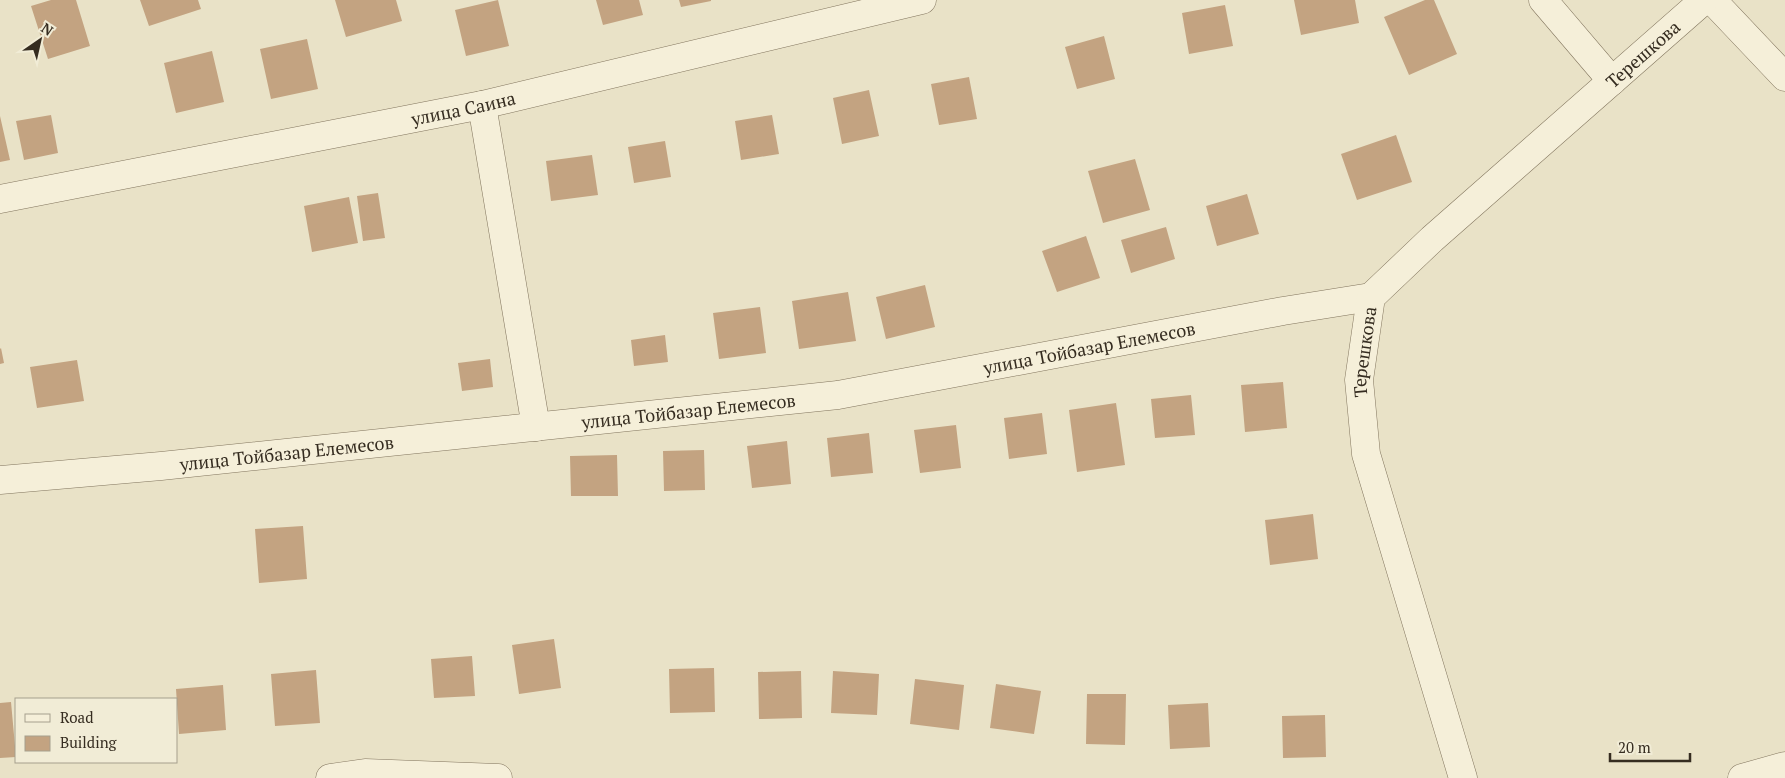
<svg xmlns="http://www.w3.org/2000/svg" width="1785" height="778" font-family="'PT Serif',serif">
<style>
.building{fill:#c3a381}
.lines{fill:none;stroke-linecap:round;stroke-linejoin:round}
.minor-casing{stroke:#82755e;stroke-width:29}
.tertiary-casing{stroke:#82755e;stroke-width:29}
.minor{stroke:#f5efd9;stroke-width:28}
.tertiary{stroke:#f5efd9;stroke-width:28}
.labels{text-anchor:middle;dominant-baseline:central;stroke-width:4;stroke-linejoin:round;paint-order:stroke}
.street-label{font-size:18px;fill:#352c20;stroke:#f1ecd6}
</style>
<rect width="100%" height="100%" fill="#e9e2c7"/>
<path class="building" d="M 51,0 L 76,0 L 90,46 L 48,59 L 31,6 Z
M 140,0 L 198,0 L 201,9 L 149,26 Z
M 335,0 L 396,0 L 402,21 L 346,37 Z
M 498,0 L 509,46 L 466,56 L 455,10 Z
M 596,0 L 639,0 L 643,15 L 603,25 Z
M 679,0 L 711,0 L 711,1 L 681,7 Z
M 1294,0 L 1355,0 L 1359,23 L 1301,35 Z
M 1425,0 L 1434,0 L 1457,54 L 1409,75 L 1384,17 Z
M 1225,5 L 1233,46 L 1189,54 L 1182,13 Z
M 1104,36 L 1115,79 L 1077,89 L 1065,47 Z
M 307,39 L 318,89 L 271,99 L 260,49 Z
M 212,51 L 224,102 L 176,113 L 164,63 Z
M 969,77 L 977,119 L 939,125 L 931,84 Z
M 869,90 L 879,136 L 842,144 L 833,98 Z
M 51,115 L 58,153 L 24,160 L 16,121 Z
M 772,115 L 779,154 L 741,160 L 735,121 Z
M 0,116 L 10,160 L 0,162 Z
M 1396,135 L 1412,182 L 1357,200 L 1341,154 Z
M 665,141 L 671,177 L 634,183 L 628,147 Z
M 592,155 L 598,195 L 551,201 L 546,161 Z
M 1135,159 L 1150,210 L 1103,223 L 1088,171 Z
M 378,193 L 385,238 L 363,241 L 357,196 Z
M 1247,194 L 1259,234 L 1217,246 L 1206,206 Z
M 349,197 L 358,243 L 312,252 L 304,206 Z
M 1166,227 L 1175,259 L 1131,273 L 1121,240 Z
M 1086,236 L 1100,278 L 1057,292 L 1042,251 Z
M 925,285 L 935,327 L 886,339 L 876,297 Z
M 848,292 L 856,341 L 799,349 L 792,301 Z
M 760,307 L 766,353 L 719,359 L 713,313 Z
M 665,335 L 668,362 L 634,366 L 631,340 Z
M 1,348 L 4,363 L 0,364 L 0,349 Z
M 490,359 L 493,387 L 462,391 L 458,363 Z
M 77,360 L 84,401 L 37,408 L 30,367 Z
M 1283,382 L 1287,428 L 1245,432 L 1241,385 Z
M 1191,395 L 1195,435 L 1155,438 L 1151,399 Z
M 1116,403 L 1125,465 L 1077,472 L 1069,410 Z
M 1042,413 L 1047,454 L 1009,459 L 1004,418 Z
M 956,425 L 961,468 L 920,473 L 914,430 Z
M 869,433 L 873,473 L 831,477 L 827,438 Z
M 787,441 L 791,484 L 752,488 L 747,446 Z
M 704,450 L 705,490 L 664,491 L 663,451 Z
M 617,455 L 618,496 L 571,496 L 570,456 Z
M 1313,514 L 1318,559 L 1270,565 L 1265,520 Z
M 303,526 L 307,579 L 259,583 L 255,529 Z
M 554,639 L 561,688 L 519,694 L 512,645 Z
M 472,656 L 475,696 L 434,698 L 431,659 Z
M 714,668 L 715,712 L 670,713 L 669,669 Z
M 316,670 L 320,723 L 275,726 L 271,674 Z
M 801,671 L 802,718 L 759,719 L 758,672 Z
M 833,671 L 879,674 L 877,715 L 831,713 Z
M 915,679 L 964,685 L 959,730 L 910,724 Z
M 996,684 L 1041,691 L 1034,734 L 990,728 Z
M 223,685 L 226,730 L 179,734 L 176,689 Z
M 1087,694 L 1126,694 L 1125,745 L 1086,744 Z
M 11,702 L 16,757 L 0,758 L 0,703 Z
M 1208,703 L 1210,747 L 1170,749 L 1168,705 Z
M 1325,715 L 1326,757 L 1283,758 L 1282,716 Z"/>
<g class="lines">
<g class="minor-casing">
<g id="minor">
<path d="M 1543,0 L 1612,81"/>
<path d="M 1712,0 L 1785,77"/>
<path d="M 482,105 L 536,427"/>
<path id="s1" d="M 0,199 L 482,105 L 922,0"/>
<path id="s2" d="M 0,480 L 161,466 L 838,395 L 1283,311 L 1371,297"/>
<path id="s3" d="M 1463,778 L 1366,454 L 1359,380 L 1371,297 L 1432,239 L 1704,0"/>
<path d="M 1742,778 L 1785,766"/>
</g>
</g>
<g class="tertiary-casing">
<path id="tertiary" d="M 330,778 L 365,773 L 498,778"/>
</g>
<use href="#minor" class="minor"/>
<use href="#tertiary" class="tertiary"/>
</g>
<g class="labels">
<g class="street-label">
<text stroke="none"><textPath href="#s3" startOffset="861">Терешкова</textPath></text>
<text stroke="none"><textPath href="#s1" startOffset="472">улица Саина</textPath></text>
<text stroke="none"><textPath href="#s2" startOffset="1098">улица Тойбазар Елемесов</textPath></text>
<text stroke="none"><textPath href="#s3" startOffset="441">Терешкова</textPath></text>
<text stroke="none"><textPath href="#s2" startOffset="692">улица Тойбазар Елемесов</textPath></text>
<text stroke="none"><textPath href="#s2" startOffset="288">улица Тойбазар Елемесов</textPath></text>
</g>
</g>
<rect x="15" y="698" width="162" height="65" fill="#f1ecd6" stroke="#a69f8d"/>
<rect x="25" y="714" width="25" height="8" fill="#f5efd9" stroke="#a69f8d"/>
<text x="60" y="723" font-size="15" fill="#352c20">Road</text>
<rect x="25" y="736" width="25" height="15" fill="#c3a381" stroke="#a69f8d"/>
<text x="60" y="748" font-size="15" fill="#352c20">Building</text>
<g transform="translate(40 40) rotate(34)" stroke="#f1ecd6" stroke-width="4" paint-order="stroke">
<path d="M0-4L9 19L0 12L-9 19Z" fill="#352c20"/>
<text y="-8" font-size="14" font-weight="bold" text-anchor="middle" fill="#352c20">N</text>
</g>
<path d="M1610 753v8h80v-8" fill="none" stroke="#352c20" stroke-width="2.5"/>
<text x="1618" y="753" font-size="15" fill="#352c20" stroke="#f1ecd6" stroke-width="4" paint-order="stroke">20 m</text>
</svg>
